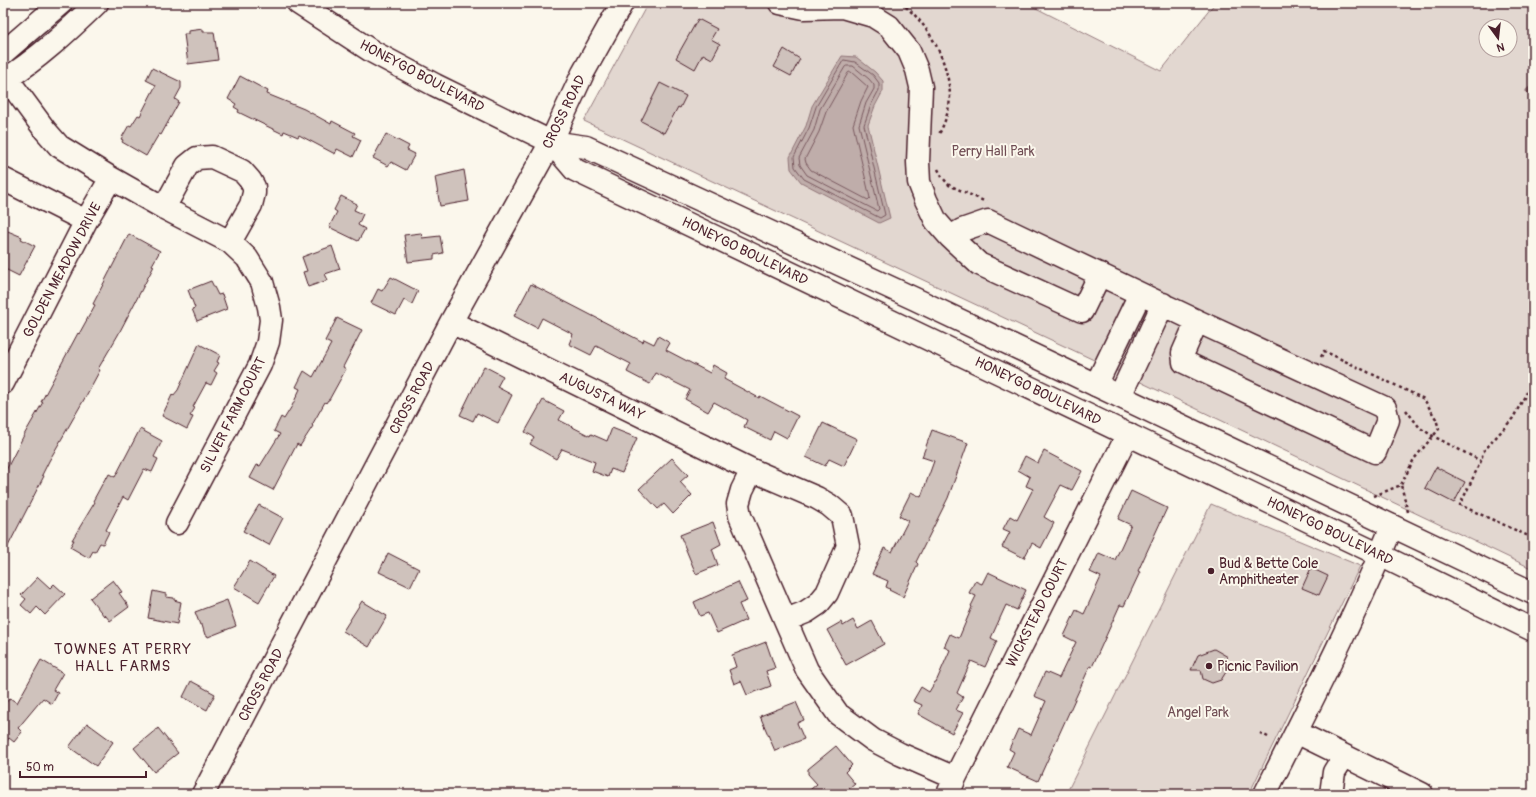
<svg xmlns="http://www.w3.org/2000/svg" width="1536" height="797" font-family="Pangolin,sans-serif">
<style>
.green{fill:#e2d7d0;stroke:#967b7e;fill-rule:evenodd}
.water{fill:#bfadaa;stroke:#907477}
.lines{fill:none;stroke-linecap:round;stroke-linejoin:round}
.shore{stroke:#79585e;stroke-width:1}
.stream{stroke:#907477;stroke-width:5}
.building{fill:#cfc2bc;stroke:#4a1f2b}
.minor-casing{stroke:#4a1f2b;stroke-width:25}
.major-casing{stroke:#4a1f2b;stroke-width:25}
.path{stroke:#4a1f2b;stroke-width:2.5;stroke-dasharray:3 3;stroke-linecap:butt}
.minor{stroke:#fbf7ec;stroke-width:22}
.major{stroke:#fbf7ec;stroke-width:22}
.poi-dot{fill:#4a1f2b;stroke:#fbf7ec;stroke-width:1.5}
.labels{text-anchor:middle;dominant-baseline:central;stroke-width:4;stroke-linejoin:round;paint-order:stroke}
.street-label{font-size:14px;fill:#4a1f2b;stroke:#fbf7ec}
.park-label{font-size:14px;fill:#704d54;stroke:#fbf7ec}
.poi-label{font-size:14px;fill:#4a1f2b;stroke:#fbf7ec;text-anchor:start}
.neighbourhood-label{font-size:15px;letter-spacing:1px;fill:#4a1f2b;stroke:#fbf7ec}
</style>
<rect width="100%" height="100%" fill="#fbf7ec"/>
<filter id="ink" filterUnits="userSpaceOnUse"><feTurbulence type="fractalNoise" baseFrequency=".025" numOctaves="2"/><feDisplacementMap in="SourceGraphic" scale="8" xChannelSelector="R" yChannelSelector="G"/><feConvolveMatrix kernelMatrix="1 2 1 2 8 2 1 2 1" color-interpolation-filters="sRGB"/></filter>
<g filter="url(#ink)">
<path class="green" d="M 648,3 L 1026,3 L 1161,71 L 1215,3 L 1533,3 L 1533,569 L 1111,368 L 584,121 ZM 1486,26 L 1510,26 L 1510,50 L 1486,50 Z
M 1211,504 L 1360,566 L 1249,794 L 1066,794 Z"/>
<path class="water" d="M 842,56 L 856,57 L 875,72 L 883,81 L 883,91 L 875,106 L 868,125 L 890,218 L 879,223 L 801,182 L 791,169 L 790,157 L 806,126 L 812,106 Z"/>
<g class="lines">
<path class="shore" d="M 844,60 L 855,62 L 873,75 L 879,83 L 879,90 L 871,105 L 864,125 L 885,215 L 880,218 L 804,179 L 795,167 L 794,157 L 809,128 L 816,107 Z
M 847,66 L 853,66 L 869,79 L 874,85 L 874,89 L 866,103 L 859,125 L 879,209 L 877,211 L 807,175 L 800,165 L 799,158 L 814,130 L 820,109 L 845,67 Z
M 851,72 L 868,87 L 861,101 L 853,125 L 870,198 L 868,200 L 811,170 L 806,163 L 805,159 L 819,132 L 826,112 L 848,73 Z"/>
<path class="stream" d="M 1528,91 L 1533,87"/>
</g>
<path class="building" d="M 698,19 L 717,29 L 711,39 L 720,44 L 712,59 L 703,54 L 695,69 L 676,58 Z
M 203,29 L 203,32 L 214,32 L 218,60 L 188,64 L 184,34 L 188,34 L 188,31 Z
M 784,49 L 800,59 L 791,76 L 774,67 Z
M 152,68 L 181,82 L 181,88 L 175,99 L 179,102 L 161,135 L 159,134 L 146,156 L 122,142 L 123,140 L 121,139 L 129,125 L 131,126 L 138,115 L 140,116 L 156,85 L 146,80 Z
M 240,76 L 268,91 L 267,94 L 304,109 L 331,124 L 332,121 L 355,133 L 353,136 L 361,140 L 353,157 L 337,149 L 335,154 L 299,135 L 298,137 L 284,131 L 283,134 L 238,112 L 239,110 L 234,107 L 236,104 L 228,99 Z
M 660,83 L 686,96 L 680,108 L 678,107 L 664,133 L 641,121 Z
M 386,134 L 409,146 L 407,150 L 415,154 L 406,170 L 391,162 L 388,166 L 373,158 Z
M 464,170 L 469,201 L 440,206 L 435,177 Z
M 341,196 L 357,204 L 354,210 L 363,214 L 358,225 L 365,229 L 358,241 L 329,227 L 337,212 L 334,210 Z
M 3,229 L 22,237 L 21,239 L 35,246 L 19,276 L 3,268 Z
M 421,233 L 422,238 L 440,236 L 443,253 L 434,255 L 434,259 L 408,262 L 404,235 Z
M 129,234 L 160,251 L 152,265 L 154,266 L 118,335 L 98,369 L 100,370 L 86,396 L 49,461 L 42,475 L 44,476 L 3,556 L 3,476 L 24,435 L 43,402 L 41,402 L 78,333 L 79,334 L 95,305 L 93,304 Z
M 332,246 L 340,269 L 325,274 L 328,280 L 308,287 L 303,272 L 307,271 L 302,257 Z
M 391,277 L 418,291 L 412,304 L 404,300 L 396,315 L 371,303 L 378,289 L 382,291 Z
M 211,281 L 218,295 L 222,294 L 227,309 L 197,321 L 192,309 L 195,308 L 188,290 Z
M 531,284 L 643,342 L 644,339 L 654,344 L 658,336 L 670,343 L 666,350 L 710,373 L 713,365 L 727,373 L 724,379 L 759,398 L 760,396 L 798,416 L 787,438 L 774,431 L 770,440 L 744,427 L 747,420 L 714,402 L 708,412 L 685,399 L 690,390 L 656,373 L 650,384 L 627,372 L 631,364 L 596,346 L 591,355 L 569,344 L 573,334 L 542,318 L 537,328 L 514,316 Z
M 337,318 L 362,330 L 343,367 L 346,369 L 329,400 L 328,400 L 326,403 L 325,402 L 312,425 L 313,426 L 300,446 L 297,444 L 273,490 L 250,478 L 257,465 L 260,466 L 280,434 L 274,431 L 281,417 L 284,419 L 292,406 L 300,389 L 296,387 L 304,371 L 313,377 L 331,344 L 325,341 Z
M 199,344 L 220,355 L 217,362 L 219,363 L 214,371 L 217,373 L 211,385 L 206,383 L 193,407 L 195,408 L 190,416 L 193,417 L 187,429 L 162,416 L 172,395 L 173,396 L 178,390 Z
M 484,366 L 503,376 L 497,387 L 512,395 L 498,423 L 477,413 L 473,421 L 460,415 Z
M 543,400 L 564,411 L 559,420 L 590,436 L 591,434 L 607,441 L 612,428 L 637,438 L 622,473 L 611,469 L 608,477 L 592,471 L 595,462 L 562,449 L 556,459 L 530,444 L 534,437 L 525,432 Z
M 823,423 L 857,439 L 844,466 L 829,459 L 825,466 L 806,457 Z
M 140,429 L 162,441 L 154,457 L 158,459 L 152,472 L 144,469 L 128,500 L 123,497 L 106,530 L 109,532 L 103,544 L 100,543 L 95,552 L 93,551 L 89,558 L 70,547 L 74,540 L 72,540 L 95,502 L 93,501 L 106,477 L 107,478 L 109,474 L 115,477 Z
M 932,430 L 968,443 L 948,498 L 916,562 L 918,564 L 903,597 L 889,590 L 890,589 L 886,587 L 888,581 L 872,574 L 884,548 L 892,552 L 908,521 L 899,516 L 911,492 L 921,497 L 934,461 L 922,457 Z
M 1044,451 L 1082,471 L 1072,490 L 1061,485 L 1044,517 L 1054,523 L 1041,548 L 1032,543 L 1024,558 L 1002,547 L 1010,532 L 1003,529 L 1010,516 L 1017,520 L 1033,489 L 1026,486 L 1030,477 L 1018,470 L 1025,456 L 1038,463 Z
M 672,458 L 688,475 L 680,482 L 692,495 L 673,514 L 664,504 L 658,509 L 639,489 Z
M 1436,467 L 1465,482 L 1454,503 L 1425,488 Z
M 1131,491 L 1167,508 L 1138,571 L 1140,572 L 1124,606 L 1120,605 L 1092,667 L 1090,666 L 1038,781 L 1007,767 L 1014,752 L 1009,749 L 1018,729 L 1031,735 L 1046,701 L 1034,696 L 1045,672 L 1059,678 L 1076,642 L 1064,636 L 1076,610 L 1084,614 L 1101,577 L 1090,572 L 1099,553 L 1115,560 L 1131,525 L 1118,519 Z
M 259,505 L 283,518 L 269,545 L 243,531 Z
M 713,522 L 721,544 L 712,549 L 718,565 L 696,574 L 680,535 Z
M 388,553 L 419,569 L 410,587 L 379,572 Z
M 250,561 L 274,576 L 259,602 L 234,587 Z
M 1311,568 L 1328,576 L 1319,595 L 1302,588 Z
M 988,572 L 1026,590 L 1017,610 L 1006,605 L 991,638 L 997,641 L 985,667 L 971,661 L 957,693 L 963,697 L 956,710 L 963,713 L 952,733 L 918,714 L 922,705 L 913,701 L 921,687 L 929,692 L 935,682 L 936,682 L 950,650 L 944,647 L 950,634 L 959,638 L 972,607 L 971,606 L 976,596 L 969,593 L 975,581 L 982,584 Z
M 38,577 L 50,588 L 54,584 L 65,594 L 45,615 L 37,607 L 31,614 L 21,605 L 26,599 L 21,595 Z
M 113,580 L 122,592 L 119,593 L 129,607 L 110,621 L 105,615 L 104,616 L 90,598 Z
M 738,582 L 747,601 L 739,604 L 746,620 L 717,633 L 708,613 L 700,616 L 694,602 Z
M 153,591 L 166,594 L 166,597 L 174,598 L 174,600 L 181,602 L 177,624 L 148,618 Z
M 227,600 L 236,626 L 208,637 L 207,635 L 205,635 L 202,625 L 200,625 L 195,612 Z
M 362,601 L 387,616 L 369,647 L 343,631 Z
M 853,620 L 858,629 L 872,621 L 884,644 L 846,665 L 827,630 L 841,622 L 843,626 Z
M 766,642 L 775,668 L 766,671 L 771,686 L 747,695 L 741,681 L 734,684 L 729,670 L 736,667 L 732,655 Z
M 1214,649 L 1228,657 L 1223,661 L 1226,672 L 1221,680 L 1212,683 L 1203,679 L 1201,670 L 1191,670 L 1198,655 Z
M 41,660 L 63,673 L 53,690 L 58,693 L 52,704 L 43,698 L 18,728 L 22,732 L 14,742 L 9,738 L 3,746 L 3,706 L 10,698 L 17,703 Z
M 191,681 L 215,694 L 207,710 L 183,697 Z
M 796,702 L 804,720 L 797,723 L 804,739 L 775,751 L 760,716 Z
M 87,723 L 113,742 L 96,766 L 69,747 Z
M 158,728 L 178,753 L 154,772 L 134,748 Z
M 836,746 L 852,765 L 845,772 L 855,784 L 843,794 L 805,794 L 817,784 L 808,774 L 808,769 Z"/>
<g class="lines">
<g class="minor-casing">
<path id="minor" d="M 780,3 L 804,8 L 842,7 L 873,16 L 889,26 L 909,51 L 917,70 L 921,87 L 918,162 L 919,182 L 926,200 L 936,221 L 950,237 L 962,230 L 988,221 L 1197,321 L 1385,408 L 1388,420 L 1375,452 L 1184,362 L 1183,353 L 1197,321
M 3,53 L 61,3
M 3,73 L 45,130 L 59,146 L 111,178 L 164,208 L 230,242 L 247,258 L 262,282 L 269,307 L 271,320 L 268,342 L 260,365 L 177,523
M 3,81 C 38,59 67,32 97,3
M 3,179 L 86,221
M 164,208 L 187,166 L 197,158 L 212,157 L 242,171 L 250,180 L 254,187 L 254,193 L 251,205 L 230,242
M 950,237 L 979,264 L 1082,311 L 1100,274
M 451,322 L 752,470 L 817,498 L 829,505 L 842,516 L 848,546 L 827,593 L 818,604 L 806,612 L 786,620
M 3,383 L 86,221 L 111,178
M 1096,385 L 1140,294
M 1120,396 L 1163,304
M 752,470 L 742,490 L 738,504 L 740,516 L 807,670 L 838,714 L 873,740 L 900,754 L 955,778
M 1296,732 L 1422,794
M 203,794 L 451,322 L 551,142 L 583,73 L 622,3
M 948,794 L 955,778 L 1128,434
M 1265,794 C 1309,706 1355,617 1392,526
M 1331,794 L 1334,772 L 1344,756"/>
</g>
<g class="major-casing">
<path id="major" d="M 298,3 L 373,52 L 435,85 L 551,142 L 586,147 L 759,227 L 915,299 L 1533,593
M 551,142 L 575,170 L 1380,555 L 1533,630"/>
</g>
<path class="path" d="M 901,3 C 929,24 948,60 950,95 C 950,108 945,123 939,134
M 938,169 L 942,177 L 949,185 L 986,202
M 1321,357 L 1324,351 L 1424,399 L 1436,419 L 1439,429 L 1414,459 L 1401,485
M 1533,381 L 1513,418 L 1483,452 L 1481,461 L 1460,505 L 1533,538
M 1406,410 L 1420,428 L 1433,436 L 1481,461
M 1374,496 L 1401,485 L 1408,512
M 1244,567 L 1248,569
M 1260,733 L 1268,737"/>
<use href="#minor" class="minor"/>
<use href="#major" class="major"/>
</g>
</g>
<g class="poi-dot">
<circle cx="1211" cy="571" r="4"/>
<circle cx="1209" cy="666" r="4"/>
</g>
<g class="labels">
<g class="street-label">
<text transform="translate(422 76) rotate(28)">HONEYGO BOULEVARD</text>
<text transform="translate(564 112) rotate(-64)">CROSS ROAD</text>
<text transform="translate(745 251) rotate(26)">HONEYGO BOULEVARD</text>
<text transform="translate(62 270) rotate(-62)">GOLDEN MEADOW DRIVE</text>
<text transform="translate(1038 391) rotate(26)">HONEYGO BOULEVARD</text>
<text transform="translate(602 396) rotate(26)">AUGUSTA WAY</text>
<text transform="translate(412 398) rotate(-62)">CROSS ROAD</text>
<text transform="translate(233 415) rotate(-63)">SILVER FARM COURT</text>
<text transform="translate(1330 531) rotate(26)">HONEYGO BOULEVARD</text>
<text transform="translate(1037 613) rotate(-63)">WICKSTEAD COURT</text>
<text transform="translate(261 685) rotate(-62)">CROSS ROAD</text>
</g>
<g class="park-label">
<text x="993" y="151">Perry Hall Park</text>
<text x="1198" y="712">Angel Park</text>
</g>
<g class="poi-label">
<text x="1219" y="563">Bud &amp; Bette Cole<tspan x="1219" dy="16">Amphitheater</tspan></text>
<text x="1217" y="666">Picnic Pavilion</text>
</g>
<g class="neighbourhood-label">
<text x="123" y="649">TOWNES AT PERRY<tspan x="123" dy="17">HALL FARMS</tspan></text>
</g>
</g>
<rect width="1536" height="797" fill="none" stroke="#fbf7ec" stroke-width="16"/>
<rect x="8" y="8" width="1520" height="781" fill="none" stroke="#4a1f2b" stroke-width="1.5" filter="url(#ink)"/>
<g transform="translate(1498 38) rotate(165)"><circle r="19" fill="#fbf7ec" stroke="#b4a19f"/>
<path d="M0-3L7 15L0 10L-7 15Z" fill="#4a1f2b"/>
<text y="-6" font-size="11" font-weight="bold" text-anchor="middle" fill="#4a1f2b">N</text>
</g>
<path d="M20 771v6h126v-6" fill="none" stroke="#4a1f2b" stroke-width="2"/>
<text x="26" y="771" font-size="12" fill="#4a1f2b" stroke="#fbf7ec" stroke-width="3" paint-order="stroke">50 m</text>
</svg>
